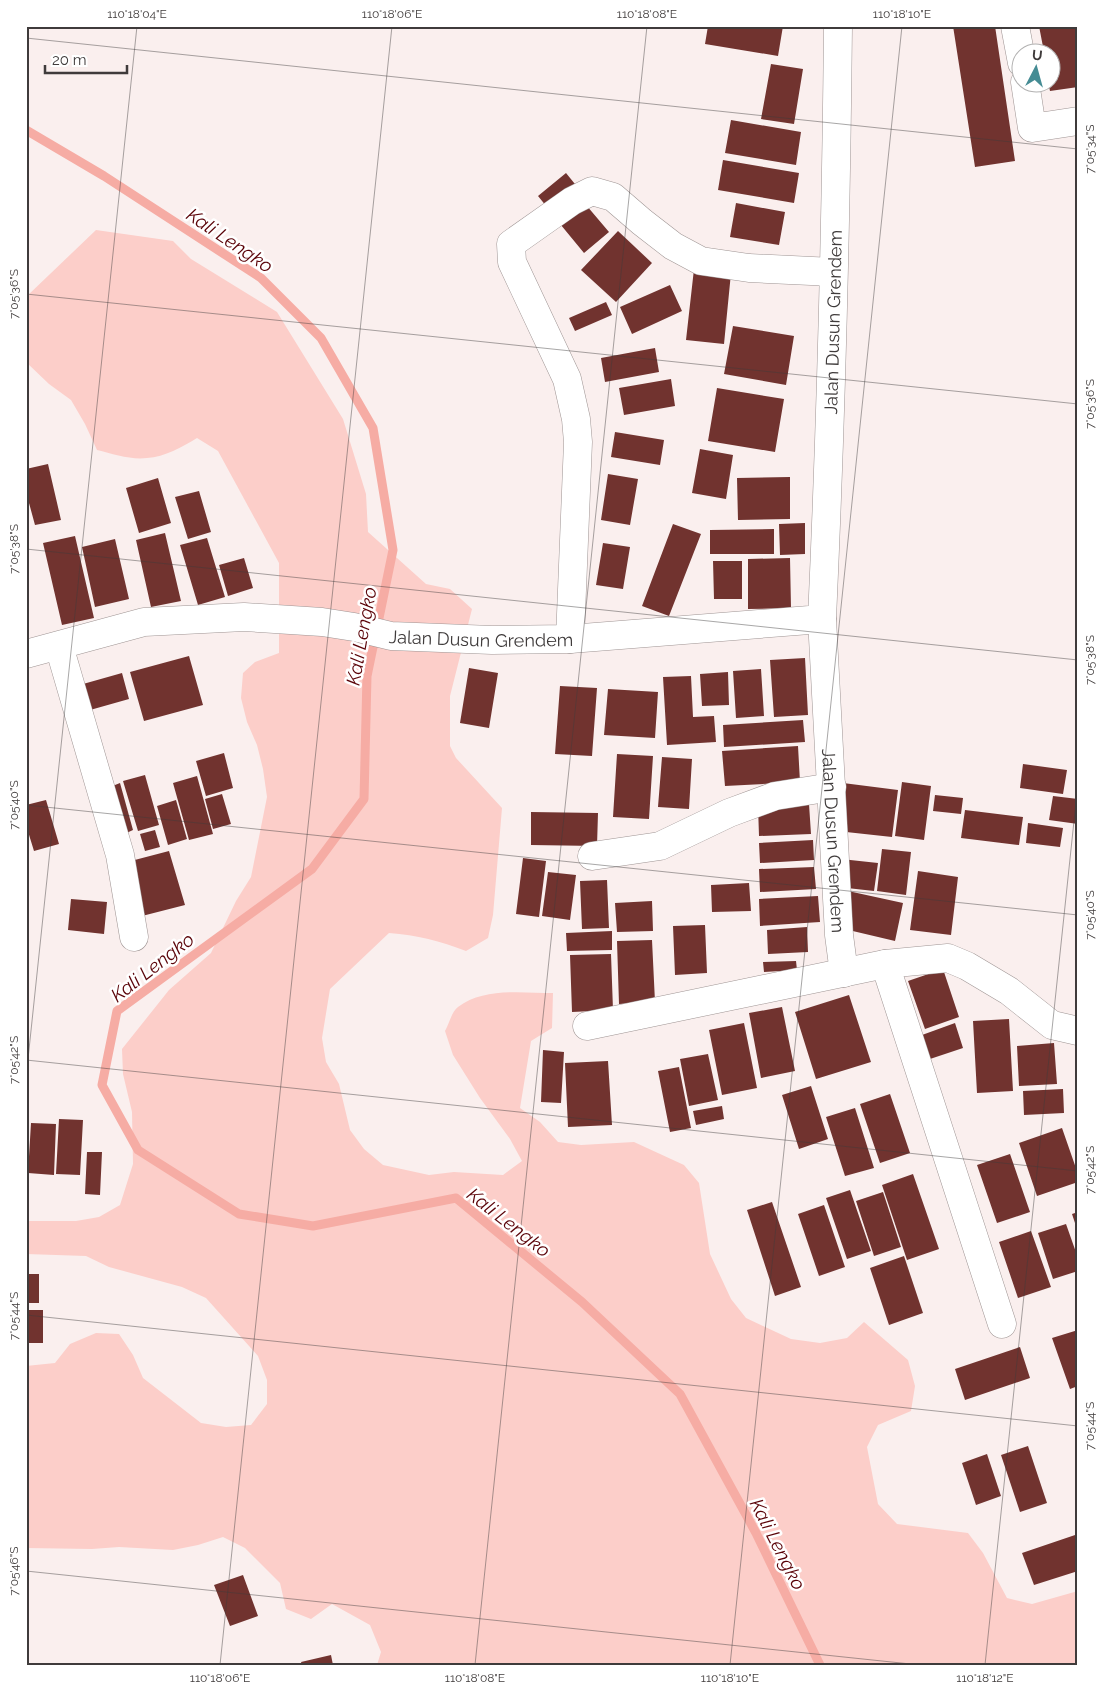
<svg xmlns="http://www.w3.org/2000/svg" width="1104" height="1691" font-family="Raleway,sans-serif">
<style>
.green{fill:#fccec9}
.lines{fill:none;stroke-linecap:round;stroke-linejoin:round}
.stream{stroke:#f6aca4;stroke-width:9}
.building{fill:#71332f}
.minor-casing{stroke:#9f9594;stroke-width:29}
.minor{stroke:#fff;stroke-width:28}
.ticks{fill:none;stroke:#3f3b3b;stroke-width:1;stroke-opacity:0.45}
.labels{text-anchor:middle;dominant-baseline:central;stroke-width:5;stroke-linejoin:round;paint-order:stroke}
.street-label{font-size:18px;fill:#3f3b3b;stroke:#fff}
.water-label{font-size:19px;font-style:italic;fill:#5a0207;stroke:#fff}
.neatline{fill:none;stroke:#3f3b3b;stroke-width:2}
.ticks-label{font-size:12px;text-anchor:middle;fill:#3f3b3b}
</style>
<rect width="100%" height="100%" fill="#faefee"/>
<path class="green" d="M 96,230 L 173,241 L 191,259 L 277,312 L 343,419 L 366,494 L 368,532 L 426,584 L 450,589 L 472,609 L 450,696 L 450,746 L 456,758 L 502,808 L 493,915 L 488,938 L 466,951 C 440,941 417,935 389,933 L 330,989 L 322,1038 L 326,1062 L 339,1084 L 350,1130 L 364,1149 L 383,1165 L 429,1175 L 454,1172 L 503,1175 L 522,1161 L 510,1139 L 480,1098 L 453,1055 L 445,1031 C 449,1024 452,1011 458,1007 C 484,987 523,993 553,993 L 552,1028 L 531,1041 L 520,1108 L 540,1122 L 558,1142 L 581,1145 L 634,1142 L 684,1165 L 699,1183 L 710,1254 L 731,1299 L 746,1318 L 791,1339 L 820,1343 L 847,1338 L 864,1322 L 908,1360 L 915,1386 L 911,1411 L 878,1425 L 867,1447 L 878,1504 L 897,1524 L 968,1533 L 983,1553 L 1007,1598 L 1032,1604 L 1078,1591 L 1078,1665 L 377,1665 L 381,1652 L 370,1625 L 332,1604 L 311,1619 L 286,1609 L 280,1583 L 245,1548 L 223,1537 L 198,1545 L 173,1550 L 119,1547 L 92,1549 L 26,1548 L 26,1366 L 55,1363 L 70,1344 L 96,1333 L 119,1334 L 133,1355 L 143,1378 L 201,1423 L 226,1427 L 251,1425 L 267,1404 L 267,1380 L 258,1356 L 206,1298 L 182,1287 L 109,1267 L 86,1256 L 26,1254 L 26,1221 L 76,1221 L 99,1217 L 120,1205 L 133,1164 L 132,1112 L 123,1074 L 122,1049 L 169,990 L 211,953 L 236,901 L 251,877 L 267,797 L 263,769 L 257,745 L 247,722 L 241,698 L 243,673 L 255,662 L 279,653 L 279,563 L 218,451 L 197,438 C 182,447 165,457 147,458 C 131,460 113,454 97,450 L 85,424 L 71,400 L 49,384 L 26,362 L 26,297 Z"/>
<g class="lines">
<path class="stream" d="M 26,130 L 104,176 L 261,278 L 321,338 L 373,428 L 393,550 L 367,676 L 364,799 L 312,869 L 117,1011 L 102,1085 L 138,1150 L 239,1214 L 313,1226 L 456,1198 L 582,1302 L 680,1394 L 756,1533 L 820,1665"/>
</g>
<path class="building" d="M 708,26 L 783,26 L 778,56 L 705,44 Z
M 953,26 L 995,26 L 1015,161 L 975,167 Z
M 1039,26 L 1078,26 L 1078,87 L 1050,91 L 1048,82 L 1052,82 L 1052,52 L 1044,52 Z
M 771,64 L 803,69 L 794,124 L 761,119 Z
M 731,120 L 801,132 L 796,165 L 725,153 Z
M 723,160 L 799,173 L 794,203 L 718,190 Z
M 566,173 L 579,189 L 551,212 L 538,196 Z
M 581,199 L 609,232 L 584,253 L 556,219 Z
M 736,203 L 785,212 L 779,245 L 730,237 Z
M 618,231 L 652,263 L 616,302 L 581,270 Z
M 694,269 L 731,273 L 724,344 L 686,340 Z
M 670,285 L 682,311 L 632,334 L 620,307 Z
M 606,302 L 612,315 L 575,331 L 569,318 Z
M 733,326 L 794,336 L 786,385 L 724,374 Z
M 655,348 L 659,372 L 605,382 L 601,358 Z
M 671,379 L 675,406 L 624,415 L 619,388 Z
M 717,388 L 784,399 L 775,452 L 708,441 Z
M 615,432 L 664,440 L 660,465 L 611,457 Z
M 700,449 L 733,455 L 726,499 L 692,493 Z
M 48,464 L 61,520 L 35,525 L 26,492 L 26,469 Z
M 608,474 L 638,479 L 630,525 L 601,520 Z
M 790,477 L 790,519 L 738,520 L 737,478 Z
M 158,478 L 171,523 L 139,533 L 126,488 Z
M 199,491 L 211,532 L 188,539 L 175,497 Z
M 805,523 L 805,554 L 780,555 L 779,524 Z
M 673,524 L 701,534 L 669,616 L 642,606 Z
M 774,529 L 774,554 L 710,554 L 710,530 Z
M 165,533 L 181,601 L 151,607 L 136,540 Z
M 75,536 L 94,618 L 62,625 L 43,543 Z
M 207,538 L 225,597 L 198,605 L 180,545 Z
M 115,539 L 129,599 L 95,607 L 82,547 Z
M 603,543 L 630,547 L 623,589 L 596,585 Z
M 244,558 L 253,588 L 228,596 L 219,565 Z
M 790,558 L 791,608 L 748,609 L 748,559 Z
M 713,561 L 742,561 L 742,599 L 714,599 Z
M 189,656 L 203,705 L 144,721 L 130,672 Z
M 805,658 L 808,715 L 774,717 L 770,660 Z
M 469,668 L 498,673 L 489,728 L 460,723 Z
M 761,669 L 764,716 L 736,718 L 733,671 Z
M 728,672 L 729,705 L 702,706 L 700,674 Z
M 122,673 L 129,699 L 83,712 L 76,686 Z
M 691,676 L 693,717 L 714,716 L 716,742 L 667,745 L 663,677 Z
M 560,686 L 597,688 L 592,756 L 555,754 Z
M 608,689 L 658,692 L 655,738 L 604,735 Z
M 803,720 L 805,742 L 724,747 L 723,725 Z
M 798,746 L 800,782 L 725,786 L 722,751 Z
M 224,753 L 233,788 L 206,796 L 196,761 Z
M 617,754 L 653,756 L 649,819 L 613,817 Z
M 662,757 L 692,759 L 689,809 L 658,807 Z
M 1023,764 L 1067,770 L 1063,794 L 1020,788 Z
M 145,775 L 159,825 L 138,831 L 123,781 Z
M 197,776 L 213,834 L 189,840 L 173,783 Z
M 902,782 L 931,786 L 924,840 L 895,836 Z
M 120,783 L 133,830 L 120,836 L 105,789 Z
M 843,783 L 898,790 L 892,837 L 837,831 Z
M 222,794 L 231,824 L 213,829 L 205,799 Z
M 935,795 L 963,798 L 961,814 L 933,811 Z
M 1053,796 L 1078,799 L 1078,824 L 1049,820 Z
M 46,800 L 59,844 L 34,851 L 26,825 L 26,805 Z
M 176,800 L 187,839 L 168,845 L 157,806 Z
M 809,804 L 811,834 L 759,836 L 758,806 Z
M 965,810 L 1023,817 L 1019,845 L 961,838 Z
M 531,812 L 598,813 L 597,846 L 531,845 Z
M 1028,823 L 1063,828 L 1060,847 L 1026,843 Z
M 155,830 L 160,847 L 145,851 L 140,834 Z
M 813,840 L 814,860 L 760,863 L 759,843 Z
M 882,849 L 911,852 L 906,895 L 877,891 Z
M 169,851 L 185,905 L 142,916 L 127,862 Z
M 523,858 L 546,861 L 539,917 L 516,914 Z
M 841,859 L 878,863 L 874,891 L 838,887 Z
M 814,867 L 816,889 L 760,892 L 759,869 Z
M 918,871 L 958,877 L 951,935 L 910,930 Z
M 548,872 L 576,875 L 570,920 L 542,916 Z
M 607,880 L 609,928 L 582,929 L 580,881 Z
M 749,883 L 751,911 L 712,912 L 711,885 Z
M 848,891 L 903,903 L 895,941 L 840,928 Z
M 818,896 L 820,922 L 760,926 L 759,899 Z
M 71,899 L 107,902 L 104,934 L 68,930 Z
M 652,901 L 653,931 L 617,932 L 615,903 Z
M 705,925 L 707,973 L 675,975 L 673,926 Z
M 1076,925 L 1078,925 L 1078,971 L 1075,971 Z
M 807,927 L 808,952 L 768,954 L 767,930 Z
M 612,931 L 612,950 L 567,951 L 566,933 Z
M 652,940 L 655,1002 L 619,1004 L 617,941 Z
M 611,954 L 613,1010 L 572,1012 L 570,955 Z
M 796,961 L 797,970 L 764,972 L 763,962 Z
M 943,969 L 959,1017 L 925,1029 L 908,981 Z
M 849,995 L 871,1062 L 816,1079 L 795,1012 Z
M 782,1007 L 795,1071 L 761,1078 L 749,1013 Z
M 1009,1019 L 1013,1091 L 977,1093 L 973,1021 Z
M 744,1023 L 757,1088 L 722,1095 L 709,1030 Z
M 955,1023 L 963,1048 L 930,1059 L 922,1035 Z
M 1054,1043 L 1057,1084 L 1019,1086 L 1017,1046 Z
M 543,1050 L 564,1052 L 561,1103 L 541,1102 Z
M 708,1054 L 718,1100 L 689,1106 L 680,1059 Z
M 608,1061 L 612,1125 L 568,1127 L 565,1063 Z
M 679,1067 L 691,1128 L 670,1132 L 658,1071 Z
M 811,1086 L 828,1139 L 799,1149 L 782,1095 Z
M 1063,1089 L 1064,1113 L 1024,1115 L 1023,1091 Z
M 890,1094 L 910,1153 L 880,1163 L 860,1104 Z
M 722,1106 L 724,1119 L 696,1125 L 693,1111 Z
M 855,1108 L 874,1168 L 845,1176 L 826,1117 Z
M 59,1119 L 83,1120 L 80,1175 L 56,1174 Z
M 31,1123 L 56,1124 L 54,1175 L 28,1173 Z
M 1062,1128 L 1078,1174 L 1078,1182 L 1037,1196 L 1019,1143 Z
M 87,1152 L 102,1152 L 100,1195 L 85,1194 Z
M 1010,1154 L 1030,1212 L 997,1223 L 977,1165 Z
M 913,1174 L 939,1249 L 907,1260 L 882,1185 Z
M 850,1190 L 871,1251 L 847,1259 L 826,1198 Z
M 883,1192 L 901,1247 L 874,1256 L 856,1201 Z
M 772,1202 L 801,1287 L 775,1296 L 747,1210 Z
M 824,1205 L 845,1267 L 819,1276 L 798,1214 Z
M 1078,1212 L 1078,1229 L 1077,1229 L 1072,1214 Z
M 1066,1224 L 1078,1258 L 1078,1271 L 1053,1279 L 1038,1233 Z
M 1031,1231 L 1051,1287 L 1018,1298 L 999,1242 Z
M 904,1256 L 923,1313 L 889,1325 L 870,1268 Z
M 26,1274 L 39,1274 L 39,1303 L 26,1303 Z
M 26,1310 L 43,1310 L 43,1343 L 26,1343 Z
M 1078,1330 L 1078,1386 L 1070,1389 L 1052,1338 Z
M 1020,1347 L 1030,1378 L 965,1400 L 955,1369 Z
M 1028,1446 L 1047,1503 L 1020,1512 L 1001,1455 Z
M 987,1454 L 1001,1496 L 976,1505 L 962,1463 Z
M 1078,1534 L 1078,1571 L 1034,1585 L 1022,1553 Z
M 243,1575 L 258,1616 L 230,1626 L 214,1585 Z
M 331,1655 L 333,1665 L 302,1665 L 301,1662 Z"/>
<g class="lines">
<g class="minor-casing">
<g id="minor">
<path d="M 1015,26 L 1022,63"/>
<path d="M 1025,82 L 1032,128 L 1078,121"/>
<path id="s1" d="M 822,619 L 839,935 L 844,973"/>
<path d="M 570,639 L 578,442 L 576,419 L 567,379 L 512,262 L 511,244 L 572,201 L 592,191 L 613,197 L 642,222 L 673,246 L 701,261 L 749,268 L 833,272"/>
<path d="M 59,646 L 120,855 L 134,937"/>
<path id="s2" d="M 26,654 L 144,622 L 244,617 L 322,622 L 354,627 L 391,636 L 492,640 L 570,639 L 822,619 C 831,421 836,224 838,26"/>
<path d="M 592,856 L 660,846 L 729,813 L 775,796 L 832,787"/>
<path d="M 885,964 L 1002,1324"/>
<path d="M 587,1026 L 885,964 L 948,958 L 967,966 L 1009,991 L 1052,1025 L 1078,1031"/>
</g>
</g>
<use href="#minor" class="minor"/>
</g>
<path class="ticks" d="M 26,38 L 1078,149M 26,294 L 1078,404M 26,549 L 1078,660M 26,805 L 1078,915M 26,1060 L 1078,1171M 26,1078 L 137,26M 26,1315 L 1078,1426M 26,1571 L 920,1665M 220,1665 L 392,26M 475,1665 L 647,26M 730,1665 L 902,26M 985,1665 L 1078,783"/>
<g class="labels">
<g class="street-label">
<text stroke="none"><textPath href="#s2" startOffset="1100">Jalan Dusun Grendem</textPath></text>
<text stroke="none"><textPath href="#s2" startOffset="461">Jalan Dusun Grendem</textPath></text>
<text stroke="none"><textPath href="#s1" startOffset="222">Jalan Dusun Grendem</textPath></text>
</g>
<g class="water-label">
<text transform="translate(230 240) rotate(34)">Kali Lengko</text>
<text transform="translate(361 636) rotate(-80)">Kali Lengko</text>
<text transform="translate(152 967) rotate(-38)">Kali Lengko</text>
<text transform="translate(509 1222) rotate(38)">Kali Lengko</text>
<text transform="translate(778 1544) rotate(63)">Kali Lengko</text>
</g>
</g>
<rect width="1104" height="1691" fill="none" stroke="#ffffff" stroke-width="55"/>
<g transform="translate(1036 68) rotate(6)"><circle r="24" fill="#ffffff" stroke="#b2b1b1"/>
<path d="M0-4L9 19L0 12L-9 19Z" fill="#458c94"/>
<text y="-8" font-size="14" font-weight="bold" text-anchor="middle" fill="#3f3b3b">U</text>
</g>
<path d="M45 65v8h82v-8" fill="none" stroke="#3f3b3b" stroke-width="2.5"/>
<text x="52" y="65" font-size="15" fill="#3f3b3b" stroke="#ffffff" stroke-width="4" paint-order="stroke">20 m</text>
<rect x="28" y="28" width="1048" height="1636" class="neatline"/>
<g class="ticks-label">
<text x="137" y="18">110°18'04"E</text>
<text x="392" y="18">110°18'06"E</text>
<text x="647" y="18">110°18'08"E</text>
<text x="902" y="18">110°18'10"E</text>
<text transform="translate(1090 149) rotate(-90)" y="4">7°05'34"S</text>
<text transform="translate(14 294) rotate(-90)" y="4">7°05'36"S</text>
<text transform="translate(1090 404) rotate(-90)" y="4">7°05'36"S</text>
<text transform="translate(14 549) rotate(-90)" y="4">7°05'38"S</text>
<text transform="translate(1090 660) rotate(-90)" y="4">7°05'38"S</text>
<text transform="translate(14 805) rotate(-90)" y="4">7°05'40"S</text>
<text transform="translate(1090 915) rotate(-90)" y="4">7°05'40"S</text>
<text transform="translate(14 1060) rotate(-90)" y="4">7°05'42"S</text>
<text transform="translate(1090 1170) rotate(-90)" y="4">7°05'42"S</text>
<text transform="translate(14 1316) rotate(-90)" y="4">7°05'44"S</text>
<text transform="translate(1090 1426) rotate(-90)" y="4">7°05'44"S</text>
<text transform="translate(14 1571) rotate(-90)" y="4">7°05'46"S</text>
<text x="220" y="1682">110°18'06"E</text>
<text x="475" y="1682">110°18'08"E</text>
<text x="730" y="1682">110°18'10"E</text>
<text x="985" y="1682">110°18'12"E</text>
</g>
</svg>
